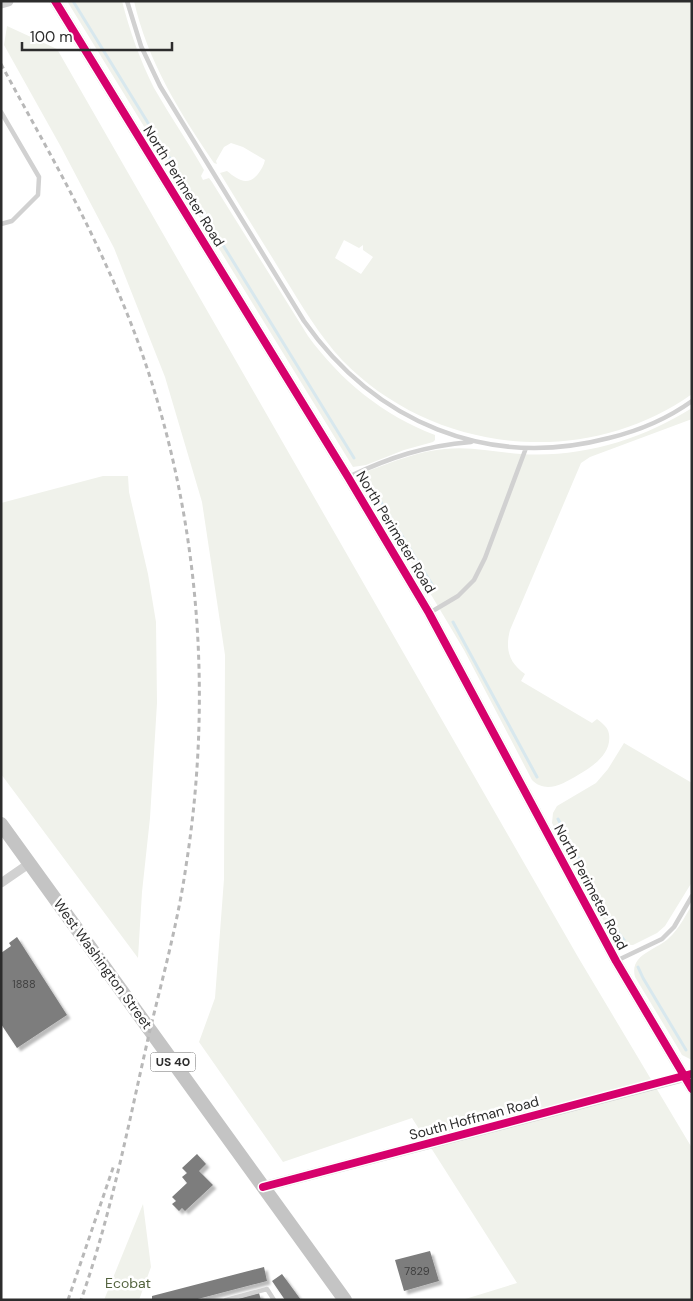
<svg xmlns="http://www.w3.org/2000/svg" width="693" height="1301" font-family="'DM Sans',sans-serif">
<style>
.green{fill:#f0f2eb;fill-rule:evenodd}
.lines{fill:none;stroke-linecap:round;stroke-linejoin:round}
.stream{stroke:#d8e8ee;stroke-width:3}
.building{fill:#7d7d7d;filter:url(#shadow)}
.service{stroke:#d1d1d1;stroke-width:4.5}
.minor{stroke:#d1d1d1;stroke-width:9}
.tertiary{stroke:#d1d1d1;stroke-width:11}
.primary{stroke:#c4c4c4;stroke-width:14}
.rail{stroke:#b8b8b8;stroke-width:3;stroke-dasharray:5 4;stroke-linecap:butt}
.cycleway-casing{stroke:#fff;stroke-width:11}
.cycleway{stroke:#d6006c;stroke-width:8}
.labels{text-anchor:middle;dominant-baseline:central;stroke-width:5;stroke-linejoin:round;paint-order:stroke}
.number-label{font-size:11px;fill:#404040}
.shield{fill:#fff;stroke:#6b6b6b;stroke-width:1}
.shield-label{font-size:12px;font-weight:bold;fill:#2c2c2c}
.street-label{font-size:14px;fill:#2c2c2c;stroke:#fff}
.park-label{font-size:14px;fill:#53633e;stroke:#fff}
</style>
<defs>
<filter id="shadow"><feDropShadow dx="3.5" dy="3.5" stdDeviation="1" flood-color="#0004"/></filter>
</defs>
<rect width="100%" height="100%" fill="#fff"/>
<path class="green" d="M 67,1 L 122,1 C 130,32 140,60 154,88 C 170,116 188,142 204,170 L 201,176 L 203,180 L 209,178 L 212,182 L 308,336 C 340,380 384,416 435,435 L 435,440 L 433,442 L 404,450 L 366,465 L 353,467 Z
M 134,1 L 692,1 L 692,394 C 585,470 433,454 342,360 C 319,335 302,306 284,277 C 263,242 241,208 220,173 L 227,171 C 237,179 247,187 258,174 C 261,170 264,165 265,160 L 243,147 L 231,143 L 224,147 L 216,161 L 217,164 L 214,163 C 180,113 147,60 134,1 ZM 344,240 L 359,248 L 363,245 L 363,250 L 373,257 L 361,274 L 335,258 Z
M 7,26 L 57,49 L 578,957 L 692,1148 L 692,1300 L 462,1300 L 517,1283 L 412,1118 L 283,1162 L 199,1042 L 215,998 L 224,879 L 225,655 L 202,502 L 165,377 L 114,248 L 61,147 L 4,45 Z
M 692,408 L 692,419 L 590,457 L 581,463 L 510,630 C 505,649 509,663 525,674 L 521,681 L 592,723 L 597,719 C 602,723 608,727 609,734 C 612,754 592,767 578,775 C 563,784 546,794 532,780 L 464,650 L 364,482 L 368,471 C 393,462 418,451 445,449 C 470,446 495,452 521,454 C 581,458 641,440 692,408 Z
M 103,476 L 128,476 L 129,492 L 148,574 L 156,622 L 157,703 L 150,818 L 142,892 L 138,958 L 1,774 L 1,503 Z
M 624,743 L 692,783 L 692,882 L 665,926 L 657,933 L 633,945 L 622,945 L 615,942 L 552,823 L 553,813 L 557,806 L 596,783 L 608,769 Z
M 692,905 L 692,1060 L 682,1055 L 678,1048 L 635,977 C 629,954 657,950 669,938 C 679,929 685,916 692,905 Z
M 143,1204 L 151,1267 L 139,1300 L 104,1300 Z"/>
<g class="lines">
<path class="stream" d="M 73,1 L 354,458
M 368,481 L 433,586
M 453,622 L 537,777
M 558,819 L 617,931 L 624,940
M 638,967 L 643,978 L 686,1050"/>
</g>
<path class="building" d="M 17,937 L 67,1015 L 17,1048 L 1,1024 L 1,953 L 11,946 L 9,943 Z
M 197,1154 L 206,1164 L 199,1171 L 213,1185 L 185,1211 L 182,1208 L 179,1211 L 172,1204 L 176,1201 L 172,1197 L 187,1183 L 182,1177 L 187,1173 L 182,1168 Z
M 430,1251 L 439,1281 L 404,1291 L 395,1260 Z
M 264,1267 L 267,1281 L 194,1300 L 152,1300 L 152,1296 Z
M 282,1274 L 301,1300 L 285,1300 L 272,1281 Z
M 259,1293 L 261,1300 L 236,1300 L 236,1299 Z"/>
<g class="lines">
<path class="service" d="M 127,1 L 141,46 L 160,86 L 304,321 C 375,422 487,470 609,438 C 638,431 667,419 692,401
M 1,112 L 39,177 L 38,195 L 12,221 L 1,224
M 348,477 C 391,457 424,446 471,442
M 431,612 L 458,596 L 474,580 L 485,558 L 526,448
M 616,961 L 662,939 L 674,927 L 692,896
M 226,1300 L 267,1289 L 274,1300"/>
<path class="minor" d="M 1,883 L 30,863"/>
<path class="tertiary" d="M 55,1 L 348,477 L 429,613 L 616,961 L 692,1089
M 1,3 L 8,1
M 263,1187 L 690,1075"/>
<path class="primary" d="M 1,824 L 345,1300"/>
<path class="rail" d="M 1,64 C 37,131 75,196 106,265 C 193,451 218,664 186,866 C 178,922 163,976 150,1030 C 129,1121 112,1212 81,1300
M 68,1300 L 114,1165"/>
<g class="cycleway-casing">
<path id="cycleway" d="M 55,1 L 348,477 L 429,613 L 616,961 L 692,1089
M 263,1187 L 691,1074"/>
</g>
<use href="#cycleway" class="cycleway"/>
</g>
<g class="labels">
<g class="number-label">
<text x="24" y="984">1888</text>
<text x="417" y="1271">7829</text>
</g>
<rect class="shield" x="150.5" y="1052.5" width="45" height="19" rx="4"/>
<g class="shield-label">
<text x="173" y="1062">US 40</text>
</g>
<g class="street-label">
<text transform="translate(184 186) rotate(58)">North Perimeter Road</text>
<text transform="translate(396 532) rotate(59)">North Perimeter Road</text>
<text transform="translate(591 887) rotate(62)">North Perimeter Road</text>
<text transform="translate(103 964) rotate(54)">West Washington Street</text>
<text transform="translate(474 1118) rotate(-15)">South Hoffman Road</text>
</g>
<g class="park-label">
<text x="128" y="1283">Ecobat</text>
</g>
</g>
<rect width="693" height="1301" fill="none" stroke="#2c2c2c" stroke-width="5"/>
<path d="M22 42v8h150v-8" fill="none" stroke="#2c2c2c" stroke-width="2.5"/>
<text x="30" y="42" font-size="15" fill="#2c2c2c" stroke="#ffffff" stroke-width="4" paint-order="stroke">100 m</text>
</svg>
